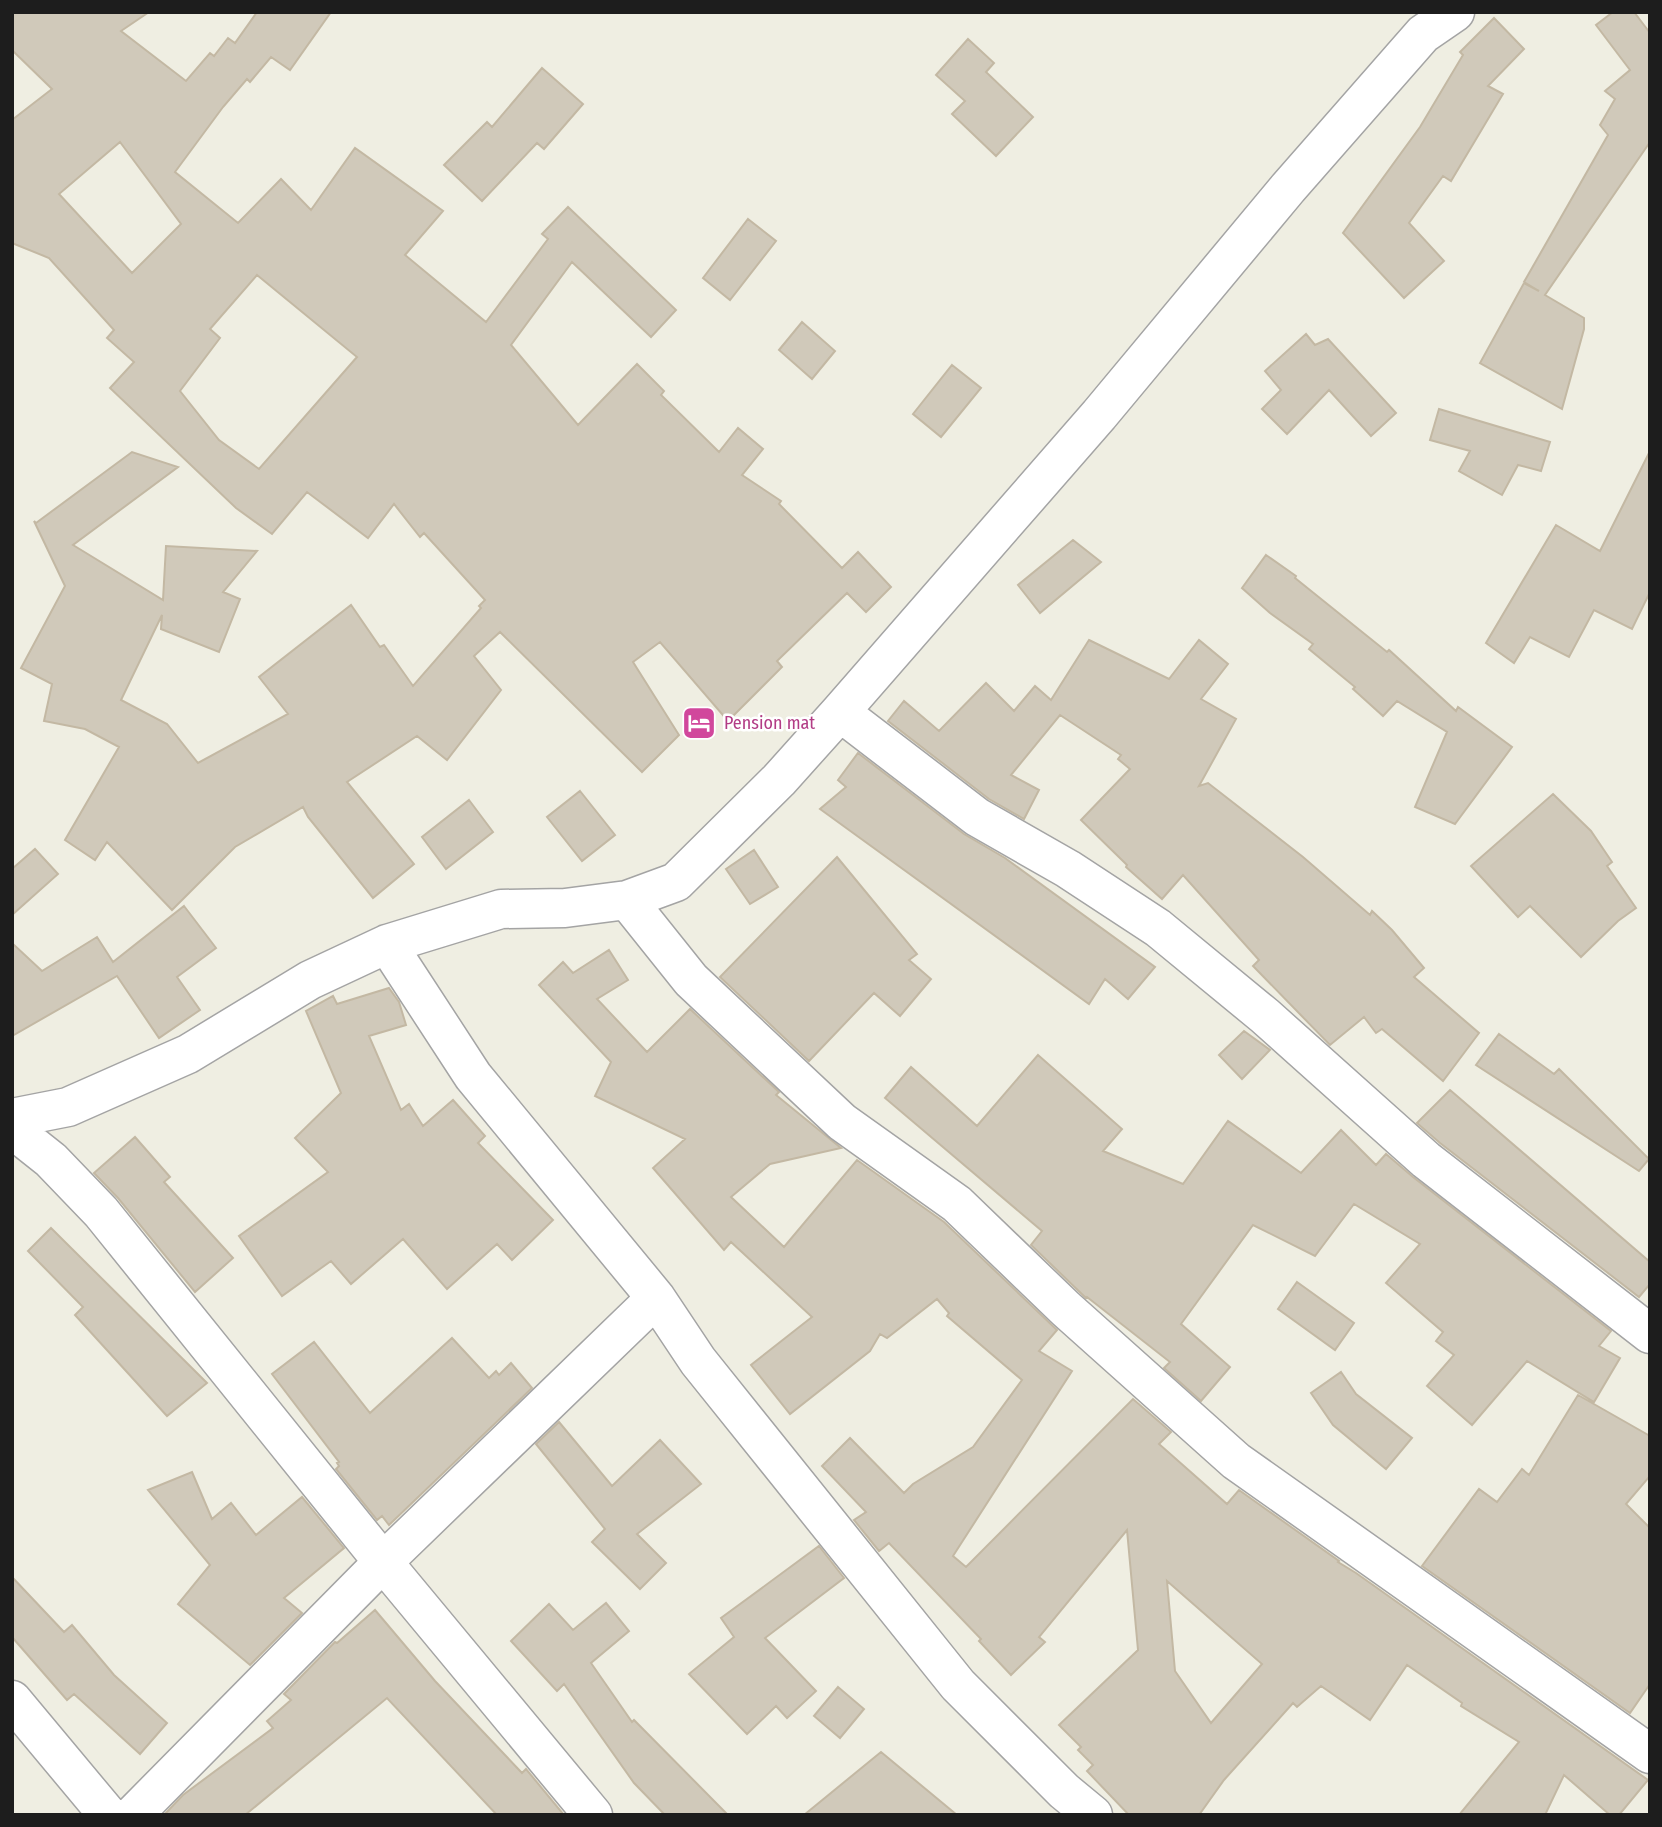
<svg xmlns="http://www.w3.org/2000/svg" width="1662" height="1827" font-family="'Fira Sans Condensed',sans-serif">
<style>
.building{fill:#d0c9ba;stroke:#c3b8a3;stroke-width:2;fill-rule:evenodd}
.lines{fill:none;stroke-linecap:round;stroke-linejoin:round}
.street-casing{stroke:#a4a4a4;stroke-width:41}
.street{stroke:#fff;stroke-width:38}
.labels{text-anchor:middle;dominant-baseline:central;stroke-width:5;stroke-linejoin:round;paint-order:stroke}
.hotel-label{font-size:18px;fill:#b23c85;stroke:#fff;text-anchor:start}
</style>
<rect width="100%" height="100%" fill="#efeee2"/>
<path class="building" d="M 12,12 L 149,12 L 121,31 L 186,81 L 210,53 L 214,56 L 228,38 L 235,43 L 257,12 L 331,12 L 290,70 L 271,57 L 250,82 L 247,79 L 223,107 L 175,172 L 238,223 L 281,179 L 311,210 L 355,148 L 443,211 L 405,255 L 486,322 L 548,239 L 542,234 L 568,207 L 676,310 L 651,337 L 572,262 L 511,345 L 578,425 L 637,364 L 664,391 L 661,395 L 719,452 L 738,428 L 763,449 L 742,475 L 781,501 L 779,504 L 842,568 L 858,552 L 891,587 L 866,612 L 847,593 L 777,661 L 782,667 L 728,721 L 660,642 L 633,662 L 679,735 L 642,772 L 500,632 L 474,656 L 501,690 L 447,760 L 417,736 L 347,782 L 414,864 L 373,898 L 308,817 L 303,807 L 235,847 L 172,910 L 107,842 L 95,860 L 65,840 L 119,747 L 85,729 L 44,721 L 52,684 L 21,668 L 65,586 L 34,521 L 36,523 L 132,452 L 178,467 L 73,545 L 163,600 L 166,546 L 257,551 L 223,592 L 240,599 L 219,652 L 161,629 L 162,615 L 121,700 L 167,724 L 198,763 L 288,714 L 259,677 L 351,605 L 380,647 L 384,645 L 413,686 L 481,608 L 479,606 L 485,600 L 424,533 L 420,537 L 394,504 L 368,538 L 307,492 L 272,534 L 236,508 L 110,388 L 134,362 L 107,338 L 114,330 L 49,258 L 12,243 L 12,120 L 52,89 L 12,50 ZM 120,142 L 181,224 L 132,273 L 59,194 ZM 257,275 L 357,357 L 259,469 L 219,440 L 180,391 L 220,338 L 210,329 Z
M 1613,12 L 1634,12 L 1650,33 L 1650,142 L 1545,295 L 1584,318 L 1584,329 L 1562,409 L 1480,363 L 1524,283 L 1539,291 L 1524,282 L 1608,135 L 1600,125 L 1615,99 L 1605,91 L 1630,70 L 1596,25 Z
M 1494,18 L 1524,49 L 1488,86 L 1503,94 L 1451,181 L 1443,176 L 1409,223 L 1444,261 L 1404,298 L 1343,233 L 1420,127 L 1463,55 L 1460,52 Z
M 968,39 L 994,63 L 986,72 L 1033,117 L 996,156 L 952,114 L 965,101 L 936,75 Z
M 542,68 L 583,104 L 544,149 L 537,143 L 482,201 L 444,165 L 487,122 L 492,127 Z
M 748,219 L 776,241 L 730,300 L 703,278 Z
M 802,322 L 835,351 L 812,379 L 779,350 Z
M 1306,334 L 1315,345 L 1328,339 L 1396,413 L 1371,436 L 1329,390 L 1287,434 L 1262,409 L 1281,390 L 1265,371 Z
M 952,365 L 981,388 L 941,437 L 913,414 Z
M 1439,409 L 1550,442 L 1541,471 L 1518,465 L 1502,495 L 1459,471 L 1470,451 L 1430,440 Z
M 1650,451 L 1650,592 L 1632,629 L 1594,610 L 1569,657 L 1530,637 L 1514,663 L 1486,643 L 1556,525 L 1600,551 Z
M 1073,540 L 1101,562 L 1040,613 L 1018,585 Z
M 1266,555 L 1296,576 L 1295,578 L 1387,652 L 1389,650 L 1456,711 L 1458,707 L 1512,747 L 1455,824 L 1415,807 L 1447,732 L 1397,701 L 1383,716 L 1353,689 L 1355,687 L 1309,649 L 1313,644 L 1270,613 L 1242,588 Z
M 1089,640 L 1169,679 L 1199,640 L 1228,664 L 1201,699 L 1236,719 L 1199,786 L 1208,783 L 1303,857 L 1370,915 L 1372,911 L 1392,930 L 1424,968 L 1414,977 L 1479,1033 L 1443,1081 L 1382,1029 L 1376,1033 L 1364,1017 L 1330,1045 L 1253,966 L 1259,960 L 1183,875 L 1162,899 L 1126,867 L 1127,865 L 1081,820 L 1130,769 L 1118,759 L 1121,755 L 1060,715 L 1011,775 L 1039,790 L 1024,819 L 989,799 L 888,721 L 904,701 L 939,731 L 986,683 L 1014,711 L 1035,686 L 1051,700 Z
M 858,753 L 964,834 L 1005,858 L 1155,967 L 1128,999 L 1105,979 L 1089,1004 L 820,809 L 846,787 L 838,780 Z
M 580,791 L 615,835 L 582,861 L 547,817 Z
M 1553,794 L 1591,831 L 1612,862 L 1607,866 L 1636,908 L 1618,921 L 1581,957 L 1530,906 L 1518,917 L 1471,866 Z
M 469,800 L 493,832 L 446,869 L 422,837 Z
M 35,849 L 58,874 L 12,915 L 12,869 Z
M 754,850 L 778,887 L 750,904 L 726,869 Z
M 837,857 L 917,954 L 909,960 L 931,979 L 900,1016 L 874,993 L 809,1061 L 720,977 Z
M 184,906 L 216,948 L 177,977 L 200,1010 L 159,1038 L 117,976 L 12,1036 L 12,943 L 42,971 L 97,937 L 113,962 Z
M 609,950 L 628,980 L 597,999 L 647,1052 L 690,1009 L 779,1092 L 776,1095 L 841,1148 L 770,1164 L 731,1197 L 784,1247 L 857,1160 L 944,1222 L 1057,1330 L 1039,1351 L 1072,1371 L 953,1556 L 966,1567 L 1133,1399 L 1171,1432 L 1159,1444 L 1227,1504 L 1239,1490 L 1339,1561 L 1338,1562 L 1356,1573 L 1648,1780 L 1619,1815 L 1610,1815 L 1564,1775 L 1545,1815 L 1459,1815 L 1519,1742 L 1461,1706 L 1462,1703 L 1407,1665 L 1370,1720 L 1321,1686 L 1297,1707 L 1293,1703 L 1224,1780 L 1199,1815 L 1129,1815 L 1087,1771 L 1093,1765 L 1078,1750 L 1081,1747 L 1059,1725 L 1138,1650 L 1127,1530 L 1039,1637 L 1045,1642 L 1011,1675 L 979,1641 L 981,1639 L 889,1543 L 879,1551 L 854,1520 L 866,1512 L 822,1466 L 850,1438 L 904,1493 L 913,1484 L 973,1447 L 1022,1380 L 947,1316 L 949,1313 L 937,1299 L 887,1338 L 880,1334 L 870,1351 L 790,1414 L 751,1365 L 812,1317 L 731,1242 L 724,1250 L 653,1168 L 685,1139 L 595,1096 L 611,1062 L 539,985 L 563,962 L 573,973 ZM 1167,1581 L 1262,1664 L 1211,1723 L 1175,1671 Z
M 389,988 L 399,1002 L 406,1025 L 369,1036 L 401,1110 L 409,1104 L 423,1126 L 453,1100 L 485,1136 L 478,1143 L 553,1220 L 512,1260 L 497,1244 L 447,1289 L 403,1239 L 351,1284 L 331,1261 L 282,1296 L 239,1236 L 328,1172 L 295,1138 L 341,1093 L 306,1011 L 333,996 L 337,1004 Z
M 1244,1031 L 1270,1050 L 1242,1079 L 1219,1055 Z
M 1499,1034 L 1554,1074 L 1559,1069 L 1649,1159 L 1639,1171 L 1476,1065 Z
M 1038,1055 L 1122,1129 L 1103,1151 L 1183,1184 L 1228,1121 L 1301,1173 L 1341,1130 L 1376,1165 L 1386,1154 L 1413,1177 L 1611,1331 L 1599,1346 L 1620,1358 L 1594,1402 L 1527,1361 L 1472,1425 L 1427,1386 L 1454,1355 L 1436,1341 L 1443,1332 L 1386,1283 L 1420,1244 L 1354,1204 L 1315,1256 L 1253,1225 L 1181,1324 L 1230,1367 L 1201,1401 L 1164,1368 L 1170,1362 L 1087,1297 L 1086,1298 L 1031,1245 L 1042,1231 L 885,1098 L 911,1067 L 977,1126 Z
M 1450,1090 L 1650,1262 L 1650,1284 L 1639,1297 L 1440,1143 L 1417,1123 Z
M 135,1137 L 170,1177 L 164,1182 L 233,1258 L 195,1292 L 118,1198 L 94,1173 Z
M 51,1228 L 207,1383 L 167,1416 L 75,1315 L 83,1307 L 28,1251 Z
M 1297,1282 L 1354,1323 L 1335,1350 L 1278,1309 Z
M 452,1338 L 489,1378 L 496,1371 L 499,1375 L 511,1363 L 532,1388 L 389,1525 L 382,1516 L 377,1520 L 336,1469 L 339,1466 L 337,1463 L 339,1462 L 272,1374 L 314,1342 L 370,1413 Z
M 1341,1372 L 1356,1394 L 1412,1438 L 1386,1469 L 1333,1425 L 1311,1393 Z
M 1578,1395 L 1650,1436 L 1650,1476 L 1626,1504 L 1650,1528 L 1650,1684 L 1630,1713 L 1422,1566 L 1479,1489 L 1497,1502 L 1522,1469 L 1529,1475 Z
M 559,1422 L 612,1486 L 660,1440 L 701,1484 L 637,1534 L 666,1563 L 640,1589 L 592,1542 L 605,1529 L 536,1444 Z
M 192,1472 L 212,1519 L 231,1503 L 256,1535 L 302,1497 L 344,1548 L 284,1598 L 302,1613 L 250,1665 L 178,1604 L 210,1565 L 148,1490 Z
M 819,1546 L 844,1578 L 765,1638 L 816,1691 L 787,1718 L 776,1706 L 747,1734 L 689,1674 L 734,1637 L 721,1618 Z
M 12,1577 L 64,1632 L 72,1625 L 114,1675 L 167,1723 L 140,1754 L 74,1694 L 67,1700 L 12,1637 Z
M 606,1603 L 629,1631 L 591,1663 L 632,1722 L 634,1720 L 728,1815 L 665,1815 L 634,1783 L 564,1684 L 557,1691 L 511,1641 L 549,1604 L 573,1630 Z
M 375,1610 L 435,1681 L 522,1773 L 526,1769 L 564,1815 L 497,1815 L 387,1698 L 245,1815 L 164,1815 L 183,1795 L 273,1728 L 267,1721 L 291,1700 L 284,1694 L 335,1642 L 337,1643 Z
M 838,1687 L 864,1709 L 840,1738 L 814,1716 Z
M 881,1752 L 957,1815 L 804,1815 Z"/>
<g class="lines">
<g class="street-casing">
<path id="street" d="M 840,712 L 977,817 L 1068,869 L 1158,928 L 1265,1016 L 1426,1160 L 1650,1334
M 627,900 L 691,980 L 842,1122 L 957,1204 L 1066,1309 L 1236,1461 L 1650,1754
M 387,944 L 473,1076 L 656,1298 L 698,1361 L 958,1685 L 1064,1791 L 1093,1815
M 12,1118 L 68,1107 L 188,1054 L 310,980 L 387,944 L 501,909 L 565,908 L 627,900 L 676,882 L 779,780 L 840,712 L 1099,415 L 1288,188 L 1423,34 L 1455,12
M 12,1129 L 51,1160 L 101,1212 L 383,1562 L 593,1815
M 12,1700 L 108,1815
M 133,1815 L 383,1562 L 656,1298"/>
</g>
<use href="#street" class="street"/>
</g>
<defs>
<g id="hotel-square" transform="scale(1.75)"><rect x="-9" y="-9" width="18" height="18" rx="4" fill="#d1479c" stroke="#fff"/><path d="M-6-4.5h1.5V1H6V5H4.5V3h-9V5H-6ZM-4 0a1.8 1.8 0 1 1 3.6 0ZM.5 0V-2.5h3Q6-2.5 6 0Z" fill="#fff"/></g>
</defs>
<g fill-rule="evenodd">
<use href="#hotel-square" x="699" y="723"/>
</g>
<g class="labels">
<g class="hotel-label">
<text x="724" y="723">Pension mat</text>
</g>
</g>
<rect width="1662" height="1827" fill="none" stroke="#1d1d1d" stroke-width="28"/>
</svg>
